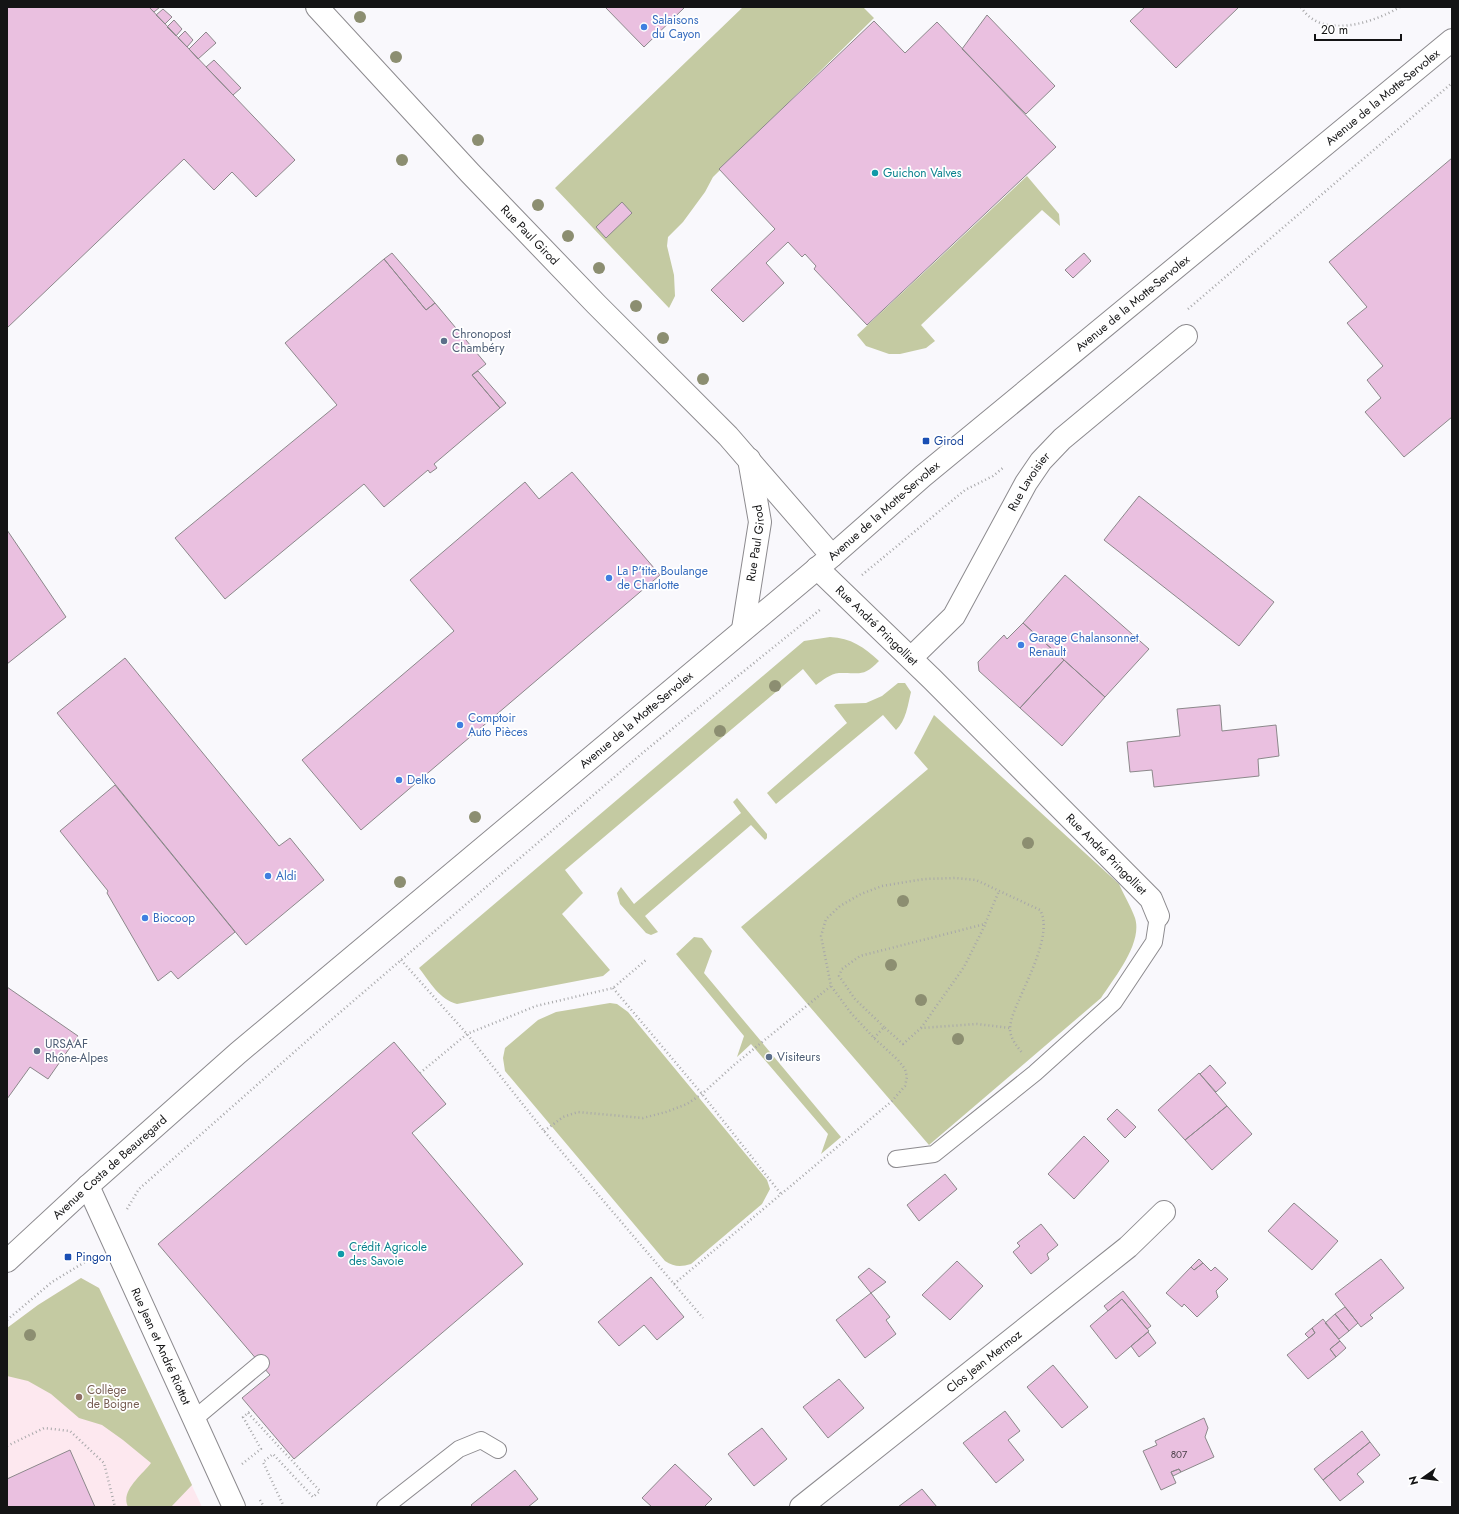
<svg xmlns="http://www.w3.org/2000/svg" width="1459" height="1514" font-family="Jost,sans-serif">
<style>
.education{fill:#fde8ef}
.grass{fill:#c4caa2}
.building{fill:#eac0e0;stroke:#8c888b}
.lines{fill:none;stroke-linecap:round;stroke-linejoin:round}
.lane-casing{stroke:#8c8a8e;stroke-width:18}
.street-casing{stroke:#8c8a8e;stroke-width:24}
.secondary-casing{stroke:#8c8a8e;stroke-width:24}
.path{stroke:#a7a7a9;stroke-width:2.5;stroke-dasharray:1 3;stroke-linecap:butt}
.lane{stroke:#fff;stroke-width:16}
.street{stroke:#fff;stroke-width:22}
.secondary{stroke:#fff;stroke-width:22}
.tree{fill:#8c8e71}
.shop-dot{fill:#3f7fe0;stroke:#fff;stroke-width:1.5}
.culture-dot{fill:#0f9aa8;stroke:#fff;stroke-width:1.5}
.service-dot{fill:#5c6f8a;stroke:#fff;stroke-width:1.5}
.transit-dot{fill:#1a4fb4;stroke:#fff;stroke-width:1.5}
.education-dot{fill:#8d6e63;stroke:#fff;stroke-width:1.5}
.labels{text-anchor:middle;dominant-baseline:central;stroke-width:3.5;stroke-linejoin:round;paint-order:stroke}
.number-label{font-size:10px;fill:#4a3f48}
.shop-label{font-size:12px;fill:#366cbe;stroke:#fff;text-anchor:start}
.street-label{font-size:12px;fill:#141415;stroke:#fff}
.culture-label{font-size:12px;fill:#0d838f;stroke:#fff;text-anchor:start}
.service-label{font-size:12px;fill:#4e5e75;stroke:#fff;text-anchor:start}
.transit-label{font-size:12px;fill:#164399;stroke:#fff;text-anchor:start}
.education-label{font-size:12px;fill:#785e54;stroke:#fff;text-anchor:start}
</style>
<rect width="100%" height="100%" fill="#f9f8fc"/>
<path class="education" d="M 81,1278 L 99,1288 L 202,1507 L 7,1507 L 7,1328 L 38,1305 Z"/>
<path class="grass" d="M 743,7 L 863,7 L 874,18 L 713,177 L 705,192 L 683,222 L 668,237 L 667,246 L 674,275 L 675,296 L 669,308 L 555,188 Z
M 1027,176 L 1059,214 L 1060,226 L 1042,210 L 921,325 L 935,341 L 926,348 L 900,354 L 889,354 L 866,346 L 857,335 Z
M 830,637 C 851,638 864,647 879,661 C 863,678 859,672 839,673 C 830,674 823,680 816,685 L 803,669 L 565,870 L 583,893 L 562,914 L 610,970 L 603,976 L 457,1004 C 440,1000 429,981 419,968 L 804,641 Z
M 898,683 L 905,683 L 911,692 C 908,704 906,721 896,730 L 883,715 L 776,804 L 767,793 L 847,723 L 834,706 L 836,704 L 866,703 L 882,696 Z
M 934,715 L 1119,884 C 1124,895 1131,907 1135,918 C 1143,943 1114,978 1101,998 L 929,1145 L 741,927 L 928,769 L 914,753 Z
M 737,798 L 767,834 L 767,838 L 765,840 L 751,825 L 645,916 L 658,932 L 651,935 L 646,933 L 620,904 L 617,893 L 621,887 L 634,904 L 741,813 L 733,802 Z
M 694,937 L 702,938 L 712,951 L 704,973 L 841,1137 L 821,1154 L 828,1134 L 751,1044 L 737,1057 L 744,1036 L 676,954 Z
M 610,1003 L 617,1004 L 628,1012 L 767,1180 L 770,1189 L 762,1204 L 691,1264 C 681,1267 674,1267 665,1261 L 505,1071 L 503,1058 L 505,1048 L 538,1020 L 556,1012 Z
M 81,1278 L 99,1288 L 192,1485 L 171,1507 L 128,1507 C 120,1491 142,1475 151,1463 L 123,1440 L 102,1425 L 79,1418 L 51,1394 L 28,1381 L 7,1376 L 7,1328 L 38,1305 Z"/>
<path class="building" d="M 7,7 L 149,7 L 295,160 L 256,197 L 232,172 L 214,190 L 184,159 L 7,328 Z
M 149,7 L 160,7 L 154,12 Z
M 605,7 L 685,7 L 644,47 Z
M 1145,7 L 1239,7 L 1176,68 L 1130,21 Z
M 163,9 L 172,17 L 165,24 L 156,15 Z
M 987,15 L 1055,86 L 1026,114 L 962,49 Z
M 174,20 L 182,29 L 176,36 L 167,27 Z
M 874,21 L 905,53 L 937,22 L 1056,147 L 867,325 L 814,269 L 816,266 L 805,254 L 802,257 L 788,242 L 766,263 L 784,283 L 743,322 L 711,290 L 775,229 L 719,169 Z
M 185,31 L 193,40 L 187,47 L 178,38 Z
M 206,32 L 216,43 L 198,59 L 189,49 Z
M 214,60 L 241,88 L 233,95 L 206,67 Z
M 1452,158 L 1452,417 L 1404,457 L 1365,412 L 1381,398 L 1367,380 L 1383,366 L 1347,323 L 1367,307 L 1329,262 Z
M 622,202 L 632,213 L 606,238 L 596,227 Z
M 392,253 L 435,303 L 426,310 L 384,259 Z
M 1084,253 L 1091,261 L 1073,278 L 1065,270 Z
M 384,259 L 426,310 L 435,303 L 486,364 L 472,375 L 500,408 L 434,464 L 437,468 L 430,473 L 428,470 L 384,507 L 364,484 L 225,599 L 175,538 L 337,405 L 285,343 Z
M 478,371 L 506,403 L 500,408 L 472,375 Z
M 572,472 L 660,575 L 361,830 L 302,760 L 454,631 L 410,580 L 525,482 L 539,499 Z
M 1139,496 L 1274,602 L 1239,646 L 1104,540 Z
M 7,530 L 66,617 L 7,664 Z
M 1065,575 L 1149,649 L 1105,697 L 1023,623 Z
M 1023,623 L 1064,660 L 1020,708 L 979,671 L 978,662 L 1004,635 L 1007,639 Z
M 125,658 L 279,846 L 290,838 L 324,880 L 246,945 L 57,713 Z
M 1064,660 L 1105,697 L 1062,746 L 1020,708 Z
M 1220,705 L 1222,731 L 1276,725 L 1279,756 L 1258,759 L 1259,776 L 1154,787 L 1152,770 L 1130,772 L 1127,742 L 1180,736 L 1177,709 Z
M 115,785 L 235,932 L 178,979 L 171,971 L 158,981 L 107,893 L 108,891 L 60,831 Z
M 7,987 L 78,1036 L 48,1079 L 30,1067 L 7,1099 Z
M 394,1042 L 446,1104 L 412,1133 L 523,1264 L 294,1459 L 242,1398 L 270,1375 L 158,1244 Z
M 1210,1065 L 1226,1083 L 1216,1092 L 1200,1074 Z
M 1199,1073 L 1227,1106 L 1185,1140 L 1158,1110 Z
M 1227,1106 L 1252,1134 L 1212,1170 L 1185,1140 Z
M 1117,1109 L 1136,1127 L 1125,1138 L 1107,1119 Z
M 1084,1136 L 1109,1161 L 1074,1199 L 1048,1174 Z
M 945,1174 L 957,1189 L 919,1221 L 907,1205 Z
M 1294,1203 L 1338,1241 L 1312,1270 L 1268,1231 Z
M 1041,1224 L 1058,1245 L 1047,1254 L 1049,1259 L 1031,1274 L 1013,1252 L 1020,1246 L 1017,1243 Z
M 1199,1259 L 1203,1263 L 1194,1270 L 1191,1267 Z
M 1381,1259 L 1404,1288 L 1370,1315 L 1373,1318 L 1361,1327 L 1335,1294 Z
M 957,1261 L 983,1286 L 950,1320 L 922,1295 Z
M 1203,1263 L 1211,1271 L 1215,1267 L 1228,1279 L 1216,1291 L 1218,1297 L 1197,1317 L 1184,1304 L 1182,1307 L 1166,1293 L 1191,1267 L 1194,1270 Z
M 869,1268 L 886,1282 L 871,1293 L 858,1277 Z
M 651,1277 L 684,1317 L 657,1340 L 644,1325 L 619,1346 L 598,1322 Z
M 1123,1291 L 1151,1326 L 1147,1329 L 1122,1299 L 1108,1311 L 1104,1306 Z
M 871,1293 L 890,1317 L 886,1320 L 896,1334 L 865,1358 L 836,1320 Z
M 1122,1299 L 1149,1331 L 1116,1359 L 1090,1326 Z
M 1345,1307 L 1358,1323 L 1349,1331 L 1335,1314 Z
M 1335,1314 L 1349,1331 L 1339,1339 L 1325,1323 Z
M 1323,1319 L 1340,1341 L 1330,1349 L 1336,1357 L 1308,1379 L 1287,1355 L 1315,1333 L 1312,1328 Z
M 1312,1328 L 1315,1333 L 1309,1338 L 1305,1334 Z
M 1148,1332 L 1156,1343 L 1139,1357 L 1131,1346 Z
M 1340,1341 L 1346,1348 L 1336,1357 L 1330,1349 Z
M 1053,1365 L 1088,1407 L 1062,1428 L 1027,1387 Z
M 839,1379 L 864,1408 L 828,1438 L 803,1407 Z
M 1005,1411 L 1020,1431 L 1008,1440 L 1024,1460 L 996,1483 L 963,1443 Z
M 1204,1418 L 1208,1428 L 1205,1437 L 1214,1457 L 1181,1472 L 1179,1469 L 1171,1472 L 1176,1483 L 1161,1490 L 1143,1451 L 1157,1445 L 1155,1441 Z
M 762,1428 L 787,1459 L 754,1486 L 728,1454 Z
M 1362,1431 L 1370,1442 L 1323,1480 L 1314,1469 Z
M 1370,1442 L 1380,1455 L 1357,1474 L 1364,1482 L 1340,1501 L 1323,1480 Z
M 70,1450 L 95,1507 L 7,1507 L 7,1479 Z
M 675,1464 L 712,1499 L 704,1507 L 652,1507 L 642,1498 Z
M 1179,1469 L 1181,1472 L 1173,1476 L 1171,1472 Z
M 515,1470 L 538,1499 L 528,1507 L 473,1507 L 471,1505 Z
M 922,1489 L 937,1507 L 898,1507 Z"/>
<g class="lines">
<g class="lane-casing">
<path id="lane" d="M 896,1159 L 934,1154 L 1035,1073 L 1114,1002 L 1154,942 L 1158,916
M 194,1419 L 261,1363
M 385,1507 L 459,1449 L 481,1440 L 498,1450"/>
</g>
<g class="street-casing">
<g id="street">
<path id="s1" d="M 317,7 L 470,173 L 596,304 L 728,436 L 832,556"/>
<path id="s2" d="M 817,568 L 932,679 L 1151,899 L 1158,916"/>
<path id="s3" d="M 743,629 L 760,522 L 749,459"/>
<path id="s4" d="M 911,658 L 954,616 L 1026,483 L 1041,461 L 1062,439 L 1186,336"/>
<path id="s5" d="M 88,1186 L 234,1507"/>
<path id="s6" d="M 801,1507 L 1128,1247 L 1164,1212"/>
</g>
</g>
<g class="secondary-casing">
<g id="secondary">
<path id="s7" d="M 7,1261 L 88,1186 L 238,1053 L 832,556 L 923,476 L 1452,40"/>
</g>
</g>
<path class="path" d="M 1301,7 C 1321,40 1373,23 1400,7
M 1188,309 L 1452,83
M 862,575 L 965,490 L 993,476 L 1004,467
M 401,960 L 467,1034 L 544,1131 L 703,1318
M 613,988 L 702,1094 L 781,1194
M 884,1027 L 855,999 L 839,976 L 842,969 L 860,956 L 985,924 L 999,891
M 921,1028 L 964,967 L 985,925
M 874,1038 L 884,1027 L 903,1044 L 921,1028 L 977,1024 L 1010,1028
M 420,1073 L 467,1034 L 536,1006 L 613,988 L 646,960
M 544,1131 L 563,1117 L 578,1112 L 643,1118 L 666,1112 L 687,1104 L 702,1094 L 734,1065 L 831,986
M 127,1209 L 139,1189 L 309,1039 L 646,750 L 821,609
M 674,1284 L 892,1101 L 905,1086 L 907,1077 L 905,1069 L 898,1060 L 874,1038 L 851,1013 L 831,986 L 821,936 L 826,919 L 840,906 L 861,894 L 882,886 L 924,879 L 956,878 L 976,880 L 1040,910 C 1053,932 1028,978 1019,1000 C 1015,1009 1010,1020 1010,1030 C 1011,1040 1017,1046 1023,1054
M 7,1320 L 52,1282 L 85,1262 L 91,1255
M 248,1413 L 320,1491 L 313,1497 L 273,1454 L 263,1462 L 284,1507
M 7,1446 L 44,1428 L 70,1431 L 104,1463 L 115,1507
M 242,1464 L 261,1449 L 243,1417 L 252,1410
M 260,1500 L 264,1507"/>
<use href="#lane" class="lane"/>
<use href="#street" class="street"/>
<use href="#secondary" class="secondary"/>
</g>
<g class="tree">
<circle cx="360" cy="17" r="6"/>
<circle cx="396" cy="57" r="6"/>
<circle cx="478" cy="140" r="6"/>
<circle cx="402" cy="160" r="6"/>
<circle cx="538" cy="205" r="6"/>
<circle cx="568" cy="236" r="6"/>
<circle cx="599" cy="268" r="6"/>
<circle cx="636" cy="306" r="6"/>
<circle cx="663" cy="338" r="6"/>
<circle cx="703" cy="379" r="6"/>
<circle cx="775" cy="686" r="6"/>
<circle cx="720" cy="731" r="6"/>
<circle cx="475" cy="817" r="6"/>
<circle cx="1028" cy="843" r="6"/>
<circle cx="400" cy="882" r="6"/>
<circle cx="903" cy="901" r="6"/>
<circle cx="891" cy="965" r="6"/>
<circle cx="921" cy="1000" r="6"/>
<circle cx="958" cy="1039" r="6"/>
<circle cx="30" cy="1335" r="6"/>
</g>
<g class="shop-dot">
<circle cx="644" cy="27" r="4"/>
<circle cx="609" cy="578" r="4"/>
<circle cx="1021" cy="645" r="4"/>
<circle cx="460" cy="725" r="4"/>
<circle cx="399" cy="780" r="4"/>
<circle cx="268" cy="876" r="4"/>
<circle cx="145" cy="918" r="4"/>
</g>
<g class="culture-dot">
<circle cx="875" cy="173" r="4"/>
<circle cx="341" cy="1254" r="4"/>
</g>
<g class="service-dot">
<circle cx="444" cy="341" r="4"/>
<circle cx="37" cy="1051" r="4"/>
<circle cx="769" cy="1057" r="4"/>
</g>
<g class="transit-dot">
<rect x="922" y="437" width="8" height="8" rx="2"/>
<rect x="64" y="1253" width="8" height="8" rx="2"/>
</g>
<circle class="education-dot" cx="79" cy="1397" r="4"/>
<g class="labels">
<g class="number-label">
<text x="1179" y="1454">807</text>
</g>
<g class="shop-label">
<text x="652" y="20">Salaisons<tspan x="652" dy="14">du Cayon</tspan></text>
<text x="617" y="571">La P'tite Boulange<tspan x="617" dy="14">de Charlotte</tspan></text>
<text x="1029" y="638">Garage Chalansonnet<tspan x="1029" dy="14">Renault</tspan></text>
<text x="468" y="718">Comptoir<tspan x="468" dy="14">Auto Pièces</tspan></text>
<text x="407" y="780">Delko</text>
<text x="276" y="876">Aldi</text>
<text x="153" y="918">Biocoop</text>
</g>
<g class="street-label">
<text stroke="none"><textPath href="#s7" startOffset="1802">Avenue de la Motte-Servolex</textPath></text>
<text stroke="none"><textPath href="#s1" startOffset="312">Rue Paul Girod</textPath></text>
<text stroke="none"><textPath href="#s7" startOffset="1478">Avenue de la Motte-Servolex</textPath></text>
<text stroke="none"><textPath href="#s4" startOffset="214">Rue Lavoisier</textPath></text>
<text stroke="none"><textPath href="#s7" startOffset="1154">Avenue de la Motte-Servolex</textPath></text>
<text stroke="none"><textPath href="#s3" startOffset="87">Rue Paul Girod</textPath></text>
<text stroke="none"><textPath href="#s2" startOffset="83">Rue André Pringolliet</textPath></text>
<text stroke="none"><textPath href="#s7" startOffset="830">Avenue de la Motte-Servolex</textPath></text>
<text stroke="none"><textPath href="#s2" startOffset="407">Rue André Pringolliet</textPath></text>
<text stroke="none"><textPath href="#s7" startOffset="139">Avenue Costa de Beauregard</textPath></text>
<text stroke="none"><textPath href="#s5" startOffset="176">Rue Jean et André Riottot</textPath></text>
<text stroke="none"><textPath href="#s6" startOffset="234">Clos Jean Mermoz</textPath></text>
</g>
<g class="culture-label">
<text x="883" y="173">Guichon Valves</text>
<text x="349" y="1247">Crédit Agricole<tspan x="349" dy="14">des Savoie</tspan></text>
</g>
<g class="service-label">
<text x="452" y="334">Chronopost<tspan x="452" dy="14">Chambéry</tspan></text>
<text x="45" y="1044">URSAAF<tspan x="45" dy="14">Rhône-Alpes</tspan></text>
<text x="777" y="1057">Visiteurs</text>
</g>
<g class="transit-label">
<text x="934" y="441">Girod</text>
<text x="76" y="1257">Pingon</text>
</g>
<g class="education-label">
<text x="87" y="1390">Collège<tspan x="87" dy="14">de Boigne</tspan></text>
</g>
</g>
<rect width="1459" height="1514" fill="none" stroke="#141415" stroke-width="16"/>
<g transform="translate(1423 1478) rotate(256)" stroke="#ffffff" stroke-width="3" paint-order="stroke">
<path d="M0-3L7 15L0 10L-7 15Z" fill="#141415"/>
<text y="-6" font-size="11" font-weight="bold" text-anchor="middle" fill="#141415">N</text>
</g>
<path d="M1315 34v6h86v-6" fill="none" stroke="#141415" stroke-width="2"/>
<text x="1321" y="34" font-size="12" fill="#141415" stroke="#ffffff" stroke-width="3" paint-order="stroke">20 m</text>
</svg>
